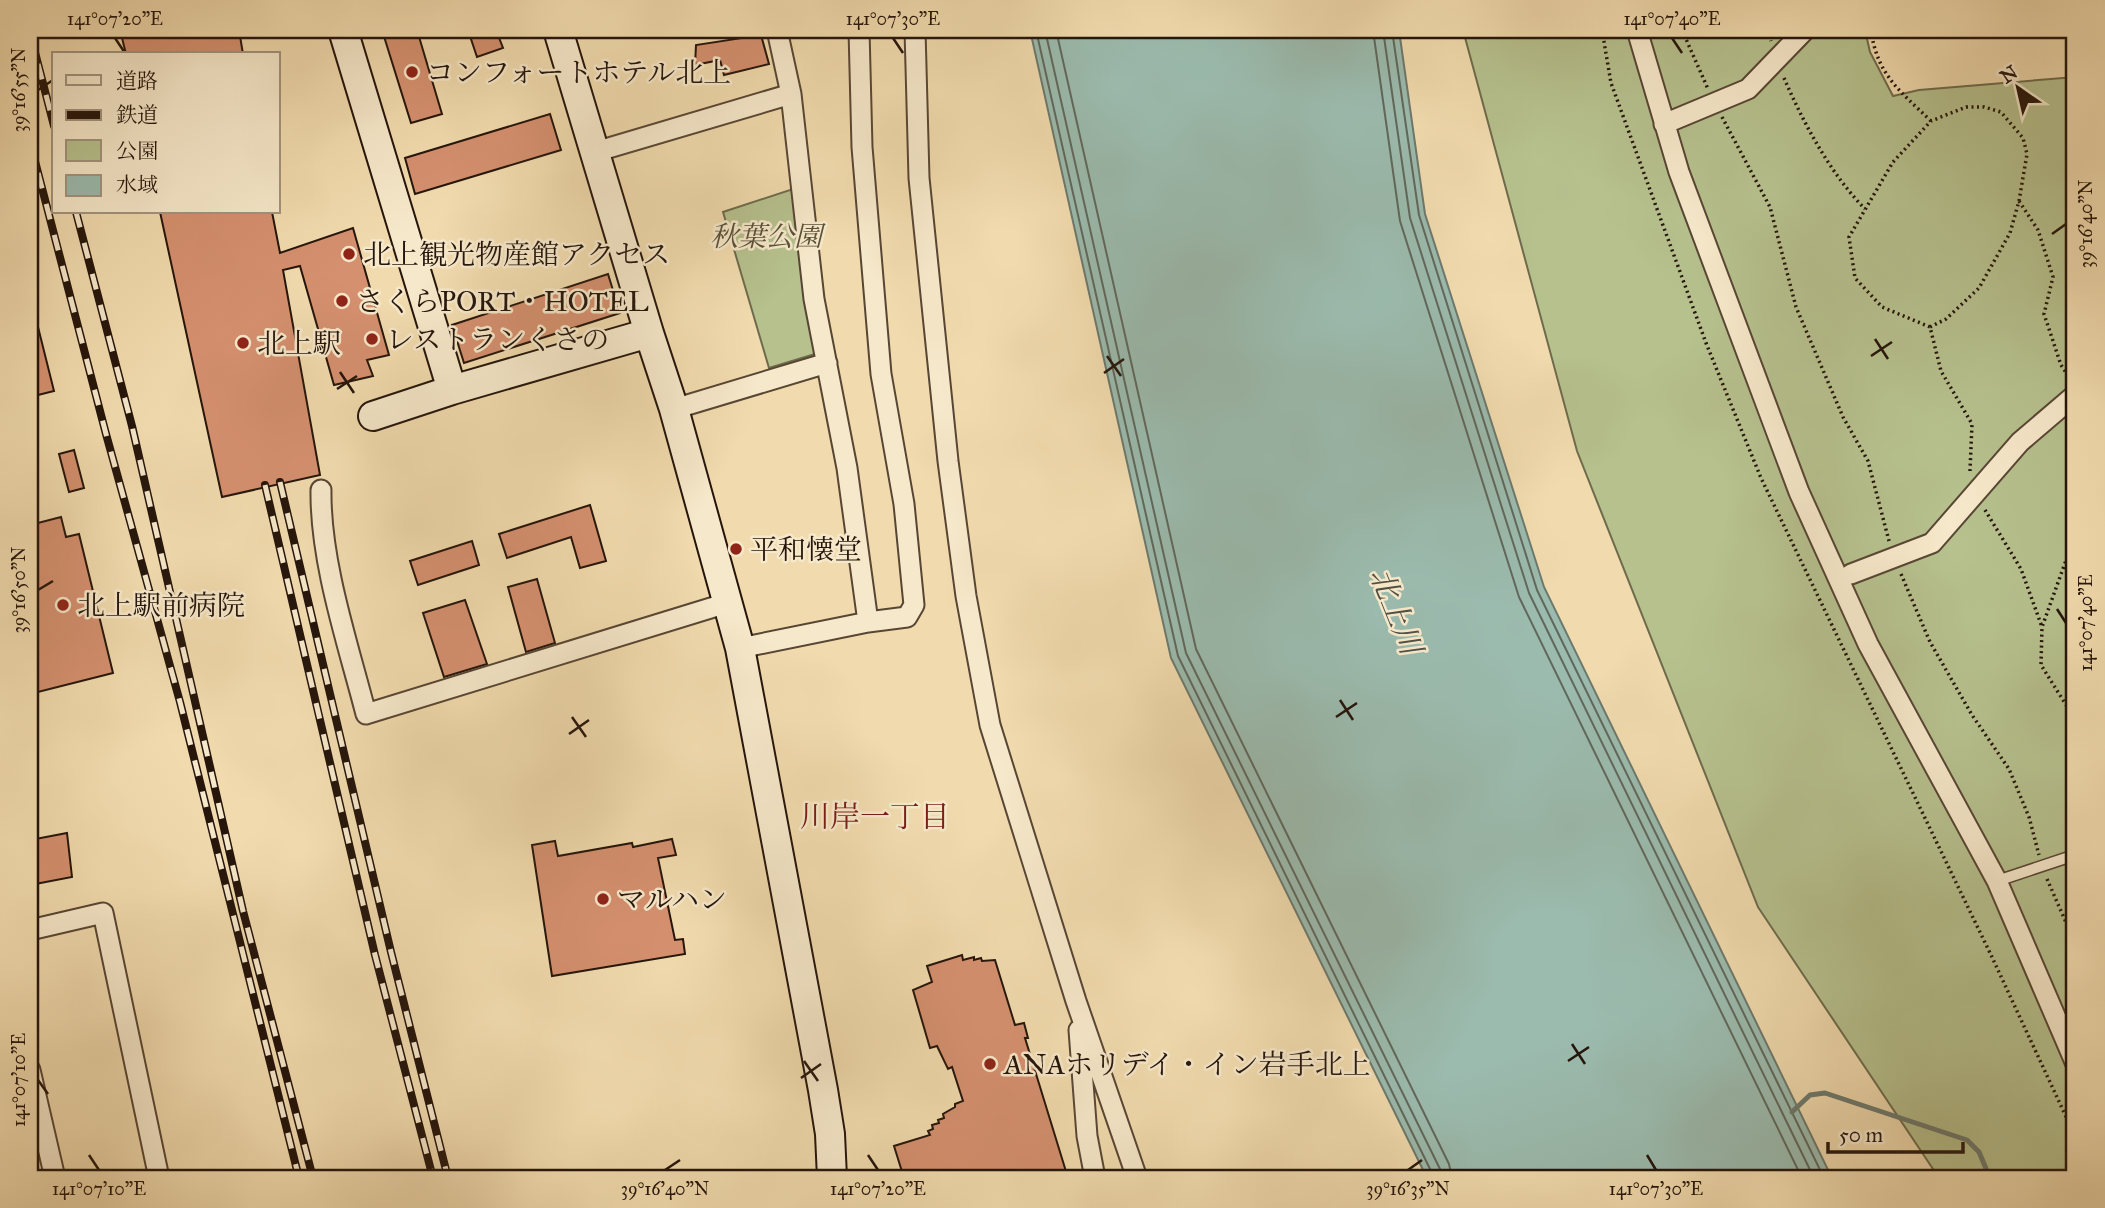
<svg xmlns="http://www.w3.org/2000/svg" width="2105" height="1208" font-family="'IM FELL Great Primer','Noto Serif JP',serif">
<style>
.green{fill:#b6c18e;stroke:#6e6b4c;stroke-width:2}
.water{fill:#9bbbae;stroke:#6c796d;stroke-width:2}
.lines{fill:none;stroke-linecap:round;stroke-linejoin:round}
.shore{stroke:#60685c;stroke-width:2}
.stream{stroke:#6c796d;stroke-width:5}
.building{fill:#d5906f;stroke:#25150b;stroke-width:2}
.lane-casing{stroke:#584634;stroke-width:13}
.street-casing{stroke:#584634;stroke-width:23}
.secondary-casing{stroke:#25150b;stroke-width:32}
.path{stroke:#25150b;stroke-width:3.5;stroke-dasharray:2 3.5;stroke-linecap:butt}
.lane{stroke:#f6e8ca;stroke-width:10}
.street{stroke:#f6e8ca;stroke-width:19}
.secondary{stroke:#f6e8ca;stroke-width:28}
.rail-casing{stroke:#25150b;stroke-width:8}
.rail{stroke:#f6e8ca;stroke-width:5;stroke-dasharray:16;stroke-linecap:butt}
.ticks{fill:none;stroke:#25150b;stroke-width:2.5}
.poi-dot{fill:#8f2418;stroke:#f6e8ca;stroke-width:2.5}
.labels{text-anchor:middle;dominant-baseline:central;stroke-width:5;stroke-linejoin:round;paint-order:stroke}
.poi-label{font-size:28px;fill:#25150b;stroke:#f6e8ca;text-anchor:start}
.park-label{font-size:28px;font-style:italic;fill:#585139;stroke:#f6e8ca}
.water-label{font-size:30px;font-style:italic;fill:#4e4f44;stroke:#f6e8ca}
.neighbourhood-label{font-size:30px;fill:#7a1f14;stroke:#f6e8ca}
.neatline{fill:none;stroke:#25150b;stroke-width:2.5}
.ticks-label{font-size:18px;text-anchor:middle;fill:#25150b}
</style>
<rect width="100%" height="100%" fill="#f1dbae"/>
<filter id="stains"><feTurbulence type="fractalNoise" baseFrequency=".00286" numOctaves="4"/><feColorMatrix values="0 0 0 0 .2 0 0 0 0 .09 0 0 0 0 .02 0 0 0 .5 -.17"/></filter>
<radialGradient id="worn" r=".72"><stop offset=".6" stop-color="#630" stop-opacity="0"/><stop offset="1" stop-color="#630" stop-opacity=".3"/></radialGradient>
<path class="green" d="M 1463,30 L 1865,30 L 1870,52 L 1893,96 L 1919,90 L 2075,77 L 2075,1178 L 1939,1178 L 1758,907 L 1577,451 Z
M 796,188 L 815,354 L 769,368 L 723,212 Z"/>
<path class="water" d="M 1030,30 L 1399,30 L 1425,214 L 1544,587 L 1832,1178 L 1427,1178 L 1171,658 Z"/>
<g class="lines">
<path class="shore" d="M 1036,30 L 1178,656 L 1432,1173 L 1433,1178
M 1045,30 L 1186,653 L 1440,1169 L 1442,1178
M 1056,30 L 1196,649 L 1449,1164 L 1452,1178
M 1373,30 L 1400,221 L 1519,597 L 1802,1178
M 1383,30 L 1410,218 L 1529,593 L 1814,1178
M 1392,30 L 1419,215 L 1537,590 L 1824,1178"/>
<path class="stream" d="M 1792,1112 L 1810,1095 L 1825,1093 L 1967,1140 L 1979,1152 L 1990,1178"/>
</g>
<path class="building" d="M 120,30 L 239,30 L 243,54 L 126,54 Z
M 382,30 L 417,30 L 442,114 L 411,123 Z
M 468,30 L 496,30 L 503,48 L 477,57 Z
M 761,35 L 769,64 L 724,75 L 720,60 L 695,65 L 696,45 Z
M 550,114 L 561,150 L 415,194 L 405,158 Z
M 160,212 L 272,212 L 280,253 L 353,228 L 389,355 L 367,360 L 373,376 L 334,385 L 300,266 L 283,270 L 320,475 L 222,497 Z
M 608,274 L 620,313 L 464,363 L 452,325 Z
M 30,315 L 35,315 L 54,391 L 30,397 Z
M 74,450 L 84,488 L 69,492 L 59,454 Z
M 590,505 L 606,561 L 580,568 L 571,537 L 507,558 L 499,534 Z
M 61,517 L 66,537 L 79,534 L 113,673 L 30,694 L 30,525 Z
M 472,541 L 479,565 L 418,585 L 410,561 Z
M 537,579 L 555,643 L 526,652 L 508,587 Z
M 465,600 L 487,664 L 444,677 L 423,613 Z
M 67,833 L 72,877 L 30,885 L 30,840 Z
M 672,839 L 676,855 L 658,858 L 675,940 L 683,939 L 685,954 L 552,976 L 532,845 L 555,841 L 558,856 L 632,843 L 633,847 Z
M 962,955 L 963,960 L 974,957 L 974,960 L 981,958 L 982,961 L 995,960 L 1015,1025 L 1024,1023 L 1028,1038 L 1025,1038 L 1068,1178 L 904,1178 L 894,1146 L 930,1135 L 928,1131 L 933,1129 L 932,1125 L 939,1123 L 938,1120 L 944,1118 L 943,1114 L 955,1107 L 955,1104 L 963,1101 L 952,1067 L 948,1069 L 937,1046 L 930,1048 L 913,990 L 932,982 L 927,966 Z"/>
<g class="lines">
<g class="lane-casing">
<path id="lane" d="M 1997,881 L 2075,855"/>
</g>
<g class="street-casing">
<path id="street" d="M 777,30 L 791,94 L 814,299 L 847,468 L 868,622
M 915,30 L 919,178 L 948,461 L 966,596 L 990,725 L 1076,1001 L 1137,1178
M 1637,30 L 1679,172 L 1799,492 L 1868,644 L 1997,881 L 2075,1062
M 1664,124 L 1748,89 L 1805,30
M 595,152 L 791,94
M 674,409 L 827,363
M 321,490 C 320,562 348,644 366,714 L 727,603
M 1851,574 L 1932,543 L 2020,442 L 2075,395
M 740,648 L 868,622 L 907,617 L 914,605 L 904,504 L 881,374 L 862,147 L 859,30
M 30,930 L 103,913 L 159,1178
M 1079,1030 L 1087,1136 L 1095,1178
M 30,1070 L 55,1178"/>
</g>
<g class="secondary-casing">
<path id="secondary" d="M 343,30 L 452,390
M 558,30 L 649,333 L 674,409 L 740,648 L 823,1090 L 830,1134 L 832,1178
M 373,416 L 452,390 L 649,333"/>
</g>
<path class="path" d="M 1602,30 L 1611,83 L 1706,343 L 1761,478 L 1991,955 L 2075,1136
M 1682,30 L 1708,89
M 1767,30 L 1771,41
M 1871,30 C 1877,75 1900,91 1931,121
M 1784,78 C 1804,124 1830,173 1865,209
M 1722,117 L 1770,207 L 1796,307 L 1843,417 L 1868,461 L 1889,541
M 2019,201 L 2038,230 L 2053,277 L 2044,314 L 2061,365 L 2069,377
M 1930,327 L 1946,319 L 1979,288 L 2010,233 L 2019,201 L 2027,154 L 2023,138 L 2001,112 L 1984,107 L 1966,107 L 1931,121 L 1893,162 L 1849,237 L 1855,278 L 1882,307 L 1930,327 L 1941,371 L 1972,424 L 1970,471
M 1985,510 L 2021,569 L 2042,627
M 2075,542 L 2069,552 L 2042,627 L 2041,665 L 2068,708 L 2075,708
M 1901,574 L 1930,642 L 1972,715 L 2009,769 L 2029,817 L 2039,855
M 2047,879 L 2075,943"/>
<use href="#lane" class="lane"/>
<use href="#street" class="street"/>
<use href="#secondary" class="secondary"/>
<g class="rail-casing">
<path id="rail" d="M 30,33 L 54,126
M 30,142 L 106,434 L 180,702 L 299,1178
M 76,212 L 132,426 L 243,911 L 313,1178
M 280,482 L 391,952 L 448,1178
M 265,485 L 375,955 L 433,1178"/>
</g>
<use href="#rail" class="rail"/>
</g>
<path class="ticks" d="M 115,38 L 125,53M 893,38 L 903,53M 1672,38 L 1682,53M 38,90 L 53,80M 2052,234 L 2066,224M 1875,339 L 1888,359M 1107,356 L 1121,376M 1871,356 L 1892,342M 340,372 L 354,393M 1104,373 L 1124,359M 337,389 L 357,376M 38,590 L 53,581M 2057,609 L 2066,623M 1340,700 L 1353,720M 572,717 L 586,737M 1336,717 L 1357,703M 569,734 L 589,720M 1572,1044 L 1585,1064M 804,1061 L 818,1081M 1568,1061 L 1589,1047M 801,1078 L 821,1064M 38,1080 L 48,1094M 89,1155 L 99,1170M 868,1155 L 878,1170M 1647,1155 L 1656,1170M 665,1170 L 680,1160M 1408,1170 L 1422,1160"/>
<g class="poi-dot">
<circle cx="412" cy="72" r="7"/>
<circle cx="349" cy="254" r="7"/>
<circle cx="342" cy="301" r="7"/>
<circle cx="372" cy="339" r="7"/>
<circle cx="243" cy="343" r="7"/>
<circle cx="736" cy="549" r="7"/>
<circle cx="63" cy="605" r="7"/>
<circle cx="603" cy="899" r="7"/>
<circle cx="990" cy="1064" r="7"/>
</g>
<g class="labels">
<g class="poi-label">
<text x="426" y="72">コンフォートホテル北上</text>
<text x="363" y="254">北上観光物産館アクセス</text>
<text x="356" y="301">さくらPORT・HOTEL</text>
<text x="386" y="339">レストランくさの</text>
<text x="257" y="343">北上駅</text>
<text x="750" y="549">平和懐堂</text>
<text x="77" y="605">北上駅前病院</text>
<text x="617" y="899">マルハン</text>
<text x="1004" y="1064">ANAホリデイ・イン岩手北上</text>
</g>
<g class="park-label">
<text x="766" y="236">秋葉公園</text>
</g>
<g class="water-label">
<text transform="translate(1396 611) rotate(68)">北上川</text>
</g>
<g class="neighbourhood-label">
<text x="875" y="817">川岸一丁目</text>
</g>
</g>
<rect width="2105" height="1208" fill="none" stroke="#f1dbae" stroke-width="77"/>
<rect x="52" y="52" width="228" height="161" fill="#f6e8ca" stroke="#a2947e" stroke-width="2"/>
<rect x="66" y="75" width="35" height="10" fill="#f6e8ca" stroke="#a2947e" stroke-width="2"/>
<text x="116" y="88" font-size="21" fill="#25150b">道路</text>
<rect x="66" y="110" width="35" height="10" fill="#25150b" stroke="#a2947e" stroke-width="2"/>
<text x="116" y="122" font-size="21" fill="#25150b">鉄道</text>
<rect x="66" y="140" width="35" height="21" fill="#b6c18e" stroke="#a2947e" stroke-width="2"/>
<text x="116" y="158" font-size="21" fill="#25150b">公園</text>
<rect x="66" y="175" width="35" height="21" fill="#9bbbae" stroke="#a2947e" stroke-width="2"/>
<text x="116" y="192" font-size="21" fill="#25150b">水域</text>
<g transform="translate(2018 88) rotate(326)" stroke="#f6e8ca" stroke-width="5" paint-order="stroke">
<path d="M0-5L12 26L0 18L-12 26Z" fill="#25150b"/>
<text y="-10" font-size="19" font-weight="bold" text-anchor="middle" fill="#25150b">N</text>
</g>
<path d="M1828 1142v10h135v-10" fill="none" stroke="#25150b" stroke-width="3.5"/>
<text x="1839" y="1142" font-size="21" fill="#25150b" stroke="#f6e8ca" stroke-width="5" paint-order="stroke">50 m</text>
<rect x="38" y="38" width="2028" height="1132" class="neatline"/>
<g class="ticks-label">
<text x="115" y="25">141°07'20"E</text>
<text x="893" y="25">141°07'30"E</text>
<text x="1672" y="25">141°07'40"E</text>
<text transform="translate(19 90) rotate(-90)" y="6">39°16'55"N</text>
<text transform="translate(2086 224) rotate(-90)" y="6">39°16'40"N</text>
<text transform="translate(19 590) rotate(-90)" y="6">39°16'50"N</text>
<text transform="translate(2086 623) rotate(-90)" y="6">141°07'40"E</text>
<text transform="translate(19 1080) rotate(-90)" y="6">141°07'10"E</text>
<text x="99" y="1195">141°07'10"E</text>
<text x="665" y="1195">39°16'40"N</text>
<text x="878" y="1195">141°07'20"E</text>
<text x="1408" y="1195">39°16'35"N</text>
<text x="1656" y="1195">141°07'30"E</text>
</g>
<rect width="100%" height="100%" filter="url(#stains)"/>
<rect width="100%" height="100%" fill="url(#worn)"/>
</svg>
